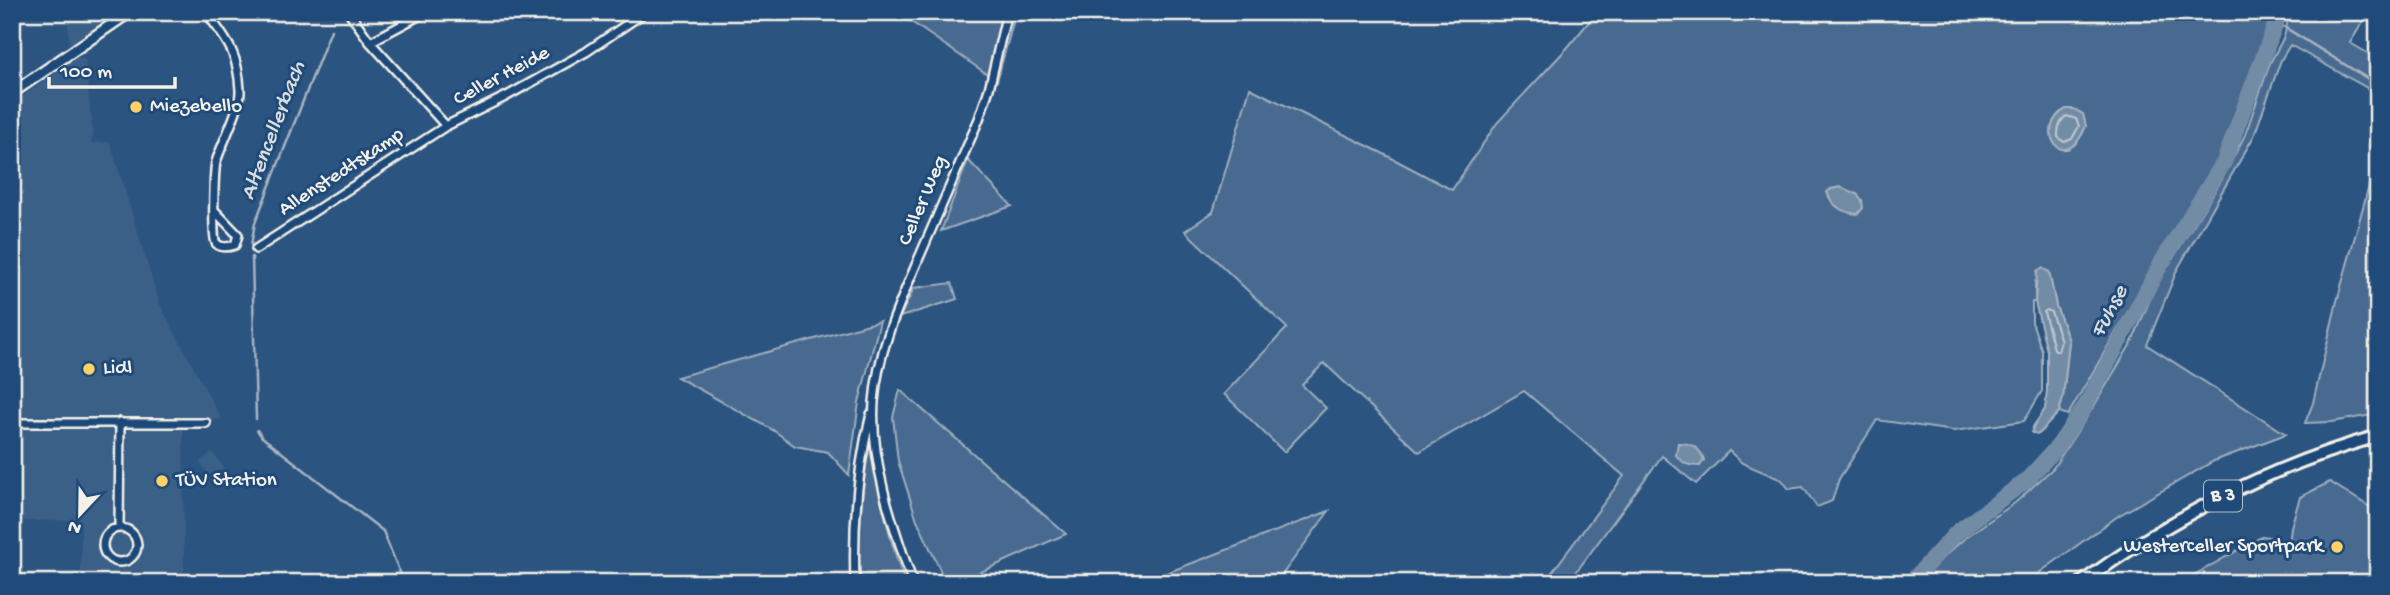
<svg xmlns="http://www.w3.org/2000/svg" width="2390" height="595" font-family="'Gochi Hand',sans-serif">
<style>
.built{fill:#3b6088}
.green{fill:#496b90;stroke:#9eaebc;stroke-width:2}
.water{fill:#738ca6;stroke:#a7b4c0;stroke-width:2}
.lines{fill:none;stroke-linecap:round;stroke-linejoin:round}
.shore{stroke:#c0c9ce;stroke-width:2}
.stream{stroke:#a7b4c0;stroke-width:2.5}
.river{stroke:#738ca6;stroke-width:16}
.minor-casing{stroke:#f4f1e8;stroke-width:12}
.tertiary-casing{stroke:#f4f1e8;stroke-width:14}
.trunk-casing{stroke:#f4f1e8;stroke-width:16}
.minor{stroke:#1f4a7a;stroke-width:7}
.tertiary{stroke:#1f4a7a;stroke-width:9}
.trunk{stroke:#1f4a7a;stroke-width:10}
.poi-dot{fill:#ffd166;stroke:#1f4a7a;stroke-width:2.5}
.labels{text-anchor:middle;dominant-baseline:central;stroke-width:6;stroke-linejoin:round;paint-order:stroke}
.shield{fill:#1f4a7a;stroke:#b4bfc7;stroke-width:2}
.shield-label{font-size:19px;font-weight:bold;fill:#f4f1e8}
.street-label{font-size:21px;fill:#f4f1e8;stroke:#1f4a7a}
.poi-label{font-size:21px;fill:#f4f1e8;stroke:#1f4a7a;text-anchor:start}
.water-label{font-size:23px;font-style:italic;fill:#dadddb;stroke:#1f4a7a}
</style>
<rect width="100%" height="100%" fill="#2c5481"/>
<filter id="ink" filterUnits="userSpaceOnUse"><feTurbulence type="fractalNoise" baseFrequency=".0143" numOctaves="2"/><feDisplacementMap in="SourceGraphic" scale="14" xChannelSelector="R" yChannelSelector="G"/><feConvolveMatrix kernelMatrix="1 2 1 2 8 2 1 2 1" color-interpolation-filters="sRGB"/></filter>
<g filter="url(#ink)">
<path class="built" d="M 67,12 L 108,12 L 108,23 L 70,50 Z
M 78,57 L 85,60 L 93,135 L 91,143 L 110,142 L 160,305 L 222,420 L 183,418 L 184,572 L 81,572 L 81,520 L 12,521 L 12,104 Z
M 212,452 L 224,468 L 212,478 L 199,462 Z"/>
<path class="green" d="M 897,12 L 1016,12 L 997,81 Z
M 1597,12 L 2277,12 L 2218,165 L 2183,217 L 2068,415 L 2059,412 L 2063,398 L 2069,341 L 2056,306 L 2049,272 L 2035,282 L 2035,302 L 2032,302 L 2032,322 L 2042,351 L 2042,391 L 2024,421 L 1954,431 L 1877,420 L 1839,479 L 1832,501 L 1817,507 L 1803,487 L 1789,489 L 1782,480 L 1742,463 L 1729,451 L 1696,484 L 1662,456 L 1568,583 L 1544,583 L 1624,476 L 1524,391 L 1419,452 L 1324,363 L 1302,385 L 1326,408 L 1284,452 L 1224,394 L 1287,328 L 1185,231 L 1213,212 L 1250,88 L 1384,154 L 1452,190 L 1497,123 L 1568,47 Z
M 2290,12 L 2369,12 L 2350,43 L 2378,59 L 2378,94 L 2290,45 L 2281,60 L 2254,136 L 2177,270 L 2147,345 L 2286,434 L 2214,461 L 2118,516 L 2025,583 L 1921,583 L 1927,572 L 1966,537 L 2016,502 L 2053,468 L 2094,406 L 2133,340 L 2156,285 L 2221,181 L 2245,135 L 2270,63 L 2284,37 Z
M 2378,153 L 2378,414 L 2332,422 L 2305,423 L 2313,403 L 2337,301 Z
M 968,160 L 1012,206 L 941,231 Z
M 952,283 L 957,299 L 900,317 L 914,288 Z
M 880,321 L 859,402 L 849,475 L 828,452 L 795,446 L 773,430 L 677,377 Z
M 900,390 L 1066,534 L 956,583 L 946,583 L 917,520 L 898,461 L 893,417 Z
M 871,429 C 875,483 887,532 905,583 L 857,583 L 860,510 Z
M 2330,482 L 2378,512 L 2378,583 L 2180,583 L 2263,536 L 2279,539 L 2284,550 L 2289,546 L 2291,527 L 2300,497 Z
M 1329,511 L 1276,583 L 1140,583 Z"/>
<path class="water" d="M 2066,109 L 2074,109 L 2083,114 L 2086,126 C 2064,179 2032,127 2066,109 Z
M 1840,187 L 1857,194 L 1862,200 L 1863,208 L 1858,214 C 1844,213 1832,207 1827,192 L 1831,189 Z
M 2042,268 L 2049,272 L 2056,306 L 2069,341 L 2063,398 L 2059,412 L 2039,434 L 2032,433 L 2033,427 L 2045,409 L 2047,391 L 2047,351 L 2035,302 L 2037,271 Z
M 1678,443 C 1691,443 1700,447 1704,460 L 1700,466 C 1689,466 1683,464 1676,455 Z"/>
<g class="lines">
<path class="shore" d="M 2067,116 L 2076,119 L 2079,126 L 2072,139 L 2064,142 L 2058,137 C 2058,128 2059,120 2067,116 Z
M 2047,310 L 2051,312 L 2061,341 L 2058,351 L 2054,349 L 2044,312 Z"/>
<path class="stream" d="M 2276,22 L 2378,85
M 251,245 L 255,223 L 331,30
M 252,257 L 256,419
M 257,430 L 262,437 L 383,531 L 404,583"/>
<path class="river" d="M 1910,583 L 1957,532 L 2027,480 L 2058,446 L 2084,408 L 2164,258 L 2224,162 L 2280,12"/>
<g class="minor-casing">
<path id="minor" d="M 206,12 C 227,41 238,52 240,90 C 241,108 222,143 216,162 C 214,171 212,238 216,243 C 221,249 229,247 235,245 L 238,235 L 214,210
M 349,12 L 370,42 L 446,126
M 370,42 L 426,12
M 256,249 L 446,126 L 507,96 L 586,52 L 645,12
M 12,423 L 206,423
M 119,528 L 120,422
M103 545a17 17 0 1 1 34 0a17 17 0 1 1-34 0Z
M 855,583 C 853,526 857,469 871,414
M 913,583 C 893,526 870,463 874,402 C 878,348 901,300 922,251 C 941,207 960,163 979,119 L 989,89 L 1007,12"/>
</g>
<g class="tertiary-casing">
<path id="tertiary" d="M 12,93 L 130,12"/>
</g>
<g class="trunk-casing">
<path id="trunk" d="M 2081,583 C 2174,516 2268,467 2378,436"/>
</g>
<use href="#minor" class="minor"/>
<use href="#tertiary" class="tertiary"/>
<use href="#trunk" class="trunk"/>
</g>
</g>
<g class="poi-dot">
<circle cx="136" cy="107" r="7"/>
<circle cx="89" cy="369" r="7"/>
<circle cx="162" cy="481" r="7"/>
<circle cx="2337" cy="547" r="7"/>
</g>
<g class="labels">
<rect class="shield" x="2204" y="480.5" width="38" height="31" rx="5"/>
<g class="shield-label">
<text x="2223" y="496">B 3</text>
</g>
<g class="street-label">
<text transform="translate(502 77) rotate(-28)">Celler Heide</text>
<text transform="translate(342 173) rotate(-33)">Allenstedtskamp</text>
<text transform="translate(924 201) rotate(-67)">Celler Weg</text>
</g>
<g class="poi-label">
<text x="150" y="107">Miezebello</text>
<text x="103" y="369">Lidl</text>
<text x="176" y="481">TÜV Station</text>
<text x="2323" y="547" text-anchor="end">Westerceller Sportpark</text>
</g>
<g class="water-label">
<text transform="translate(274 131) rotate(-69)">Altencellerbach</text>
<text transform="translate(2110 312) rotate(-62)">Fuhse</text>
</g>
</g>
<rect width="2390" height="595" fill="none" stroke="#1f4a7a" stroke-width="42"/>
<rect x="21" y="21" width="2348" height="553" fill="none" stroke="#f4f1e8" stroke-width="2.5" filter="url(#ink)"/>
<g transform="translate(80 514) rotate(202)" stroke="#1f4a7a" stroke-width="5" paint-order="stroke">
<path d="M0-5L12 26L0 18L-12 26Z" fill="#f4f1e8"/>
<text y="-10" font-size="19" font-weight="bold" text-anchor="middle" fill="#f4f1e8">N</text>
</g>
<path d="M49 77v10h126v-10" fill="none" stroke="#f4f1e8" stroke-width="3.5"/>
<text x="60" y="77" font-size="21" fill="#f4f1e8" stroke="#1f4a7a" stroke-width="5" paint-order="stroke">100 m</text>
</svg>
